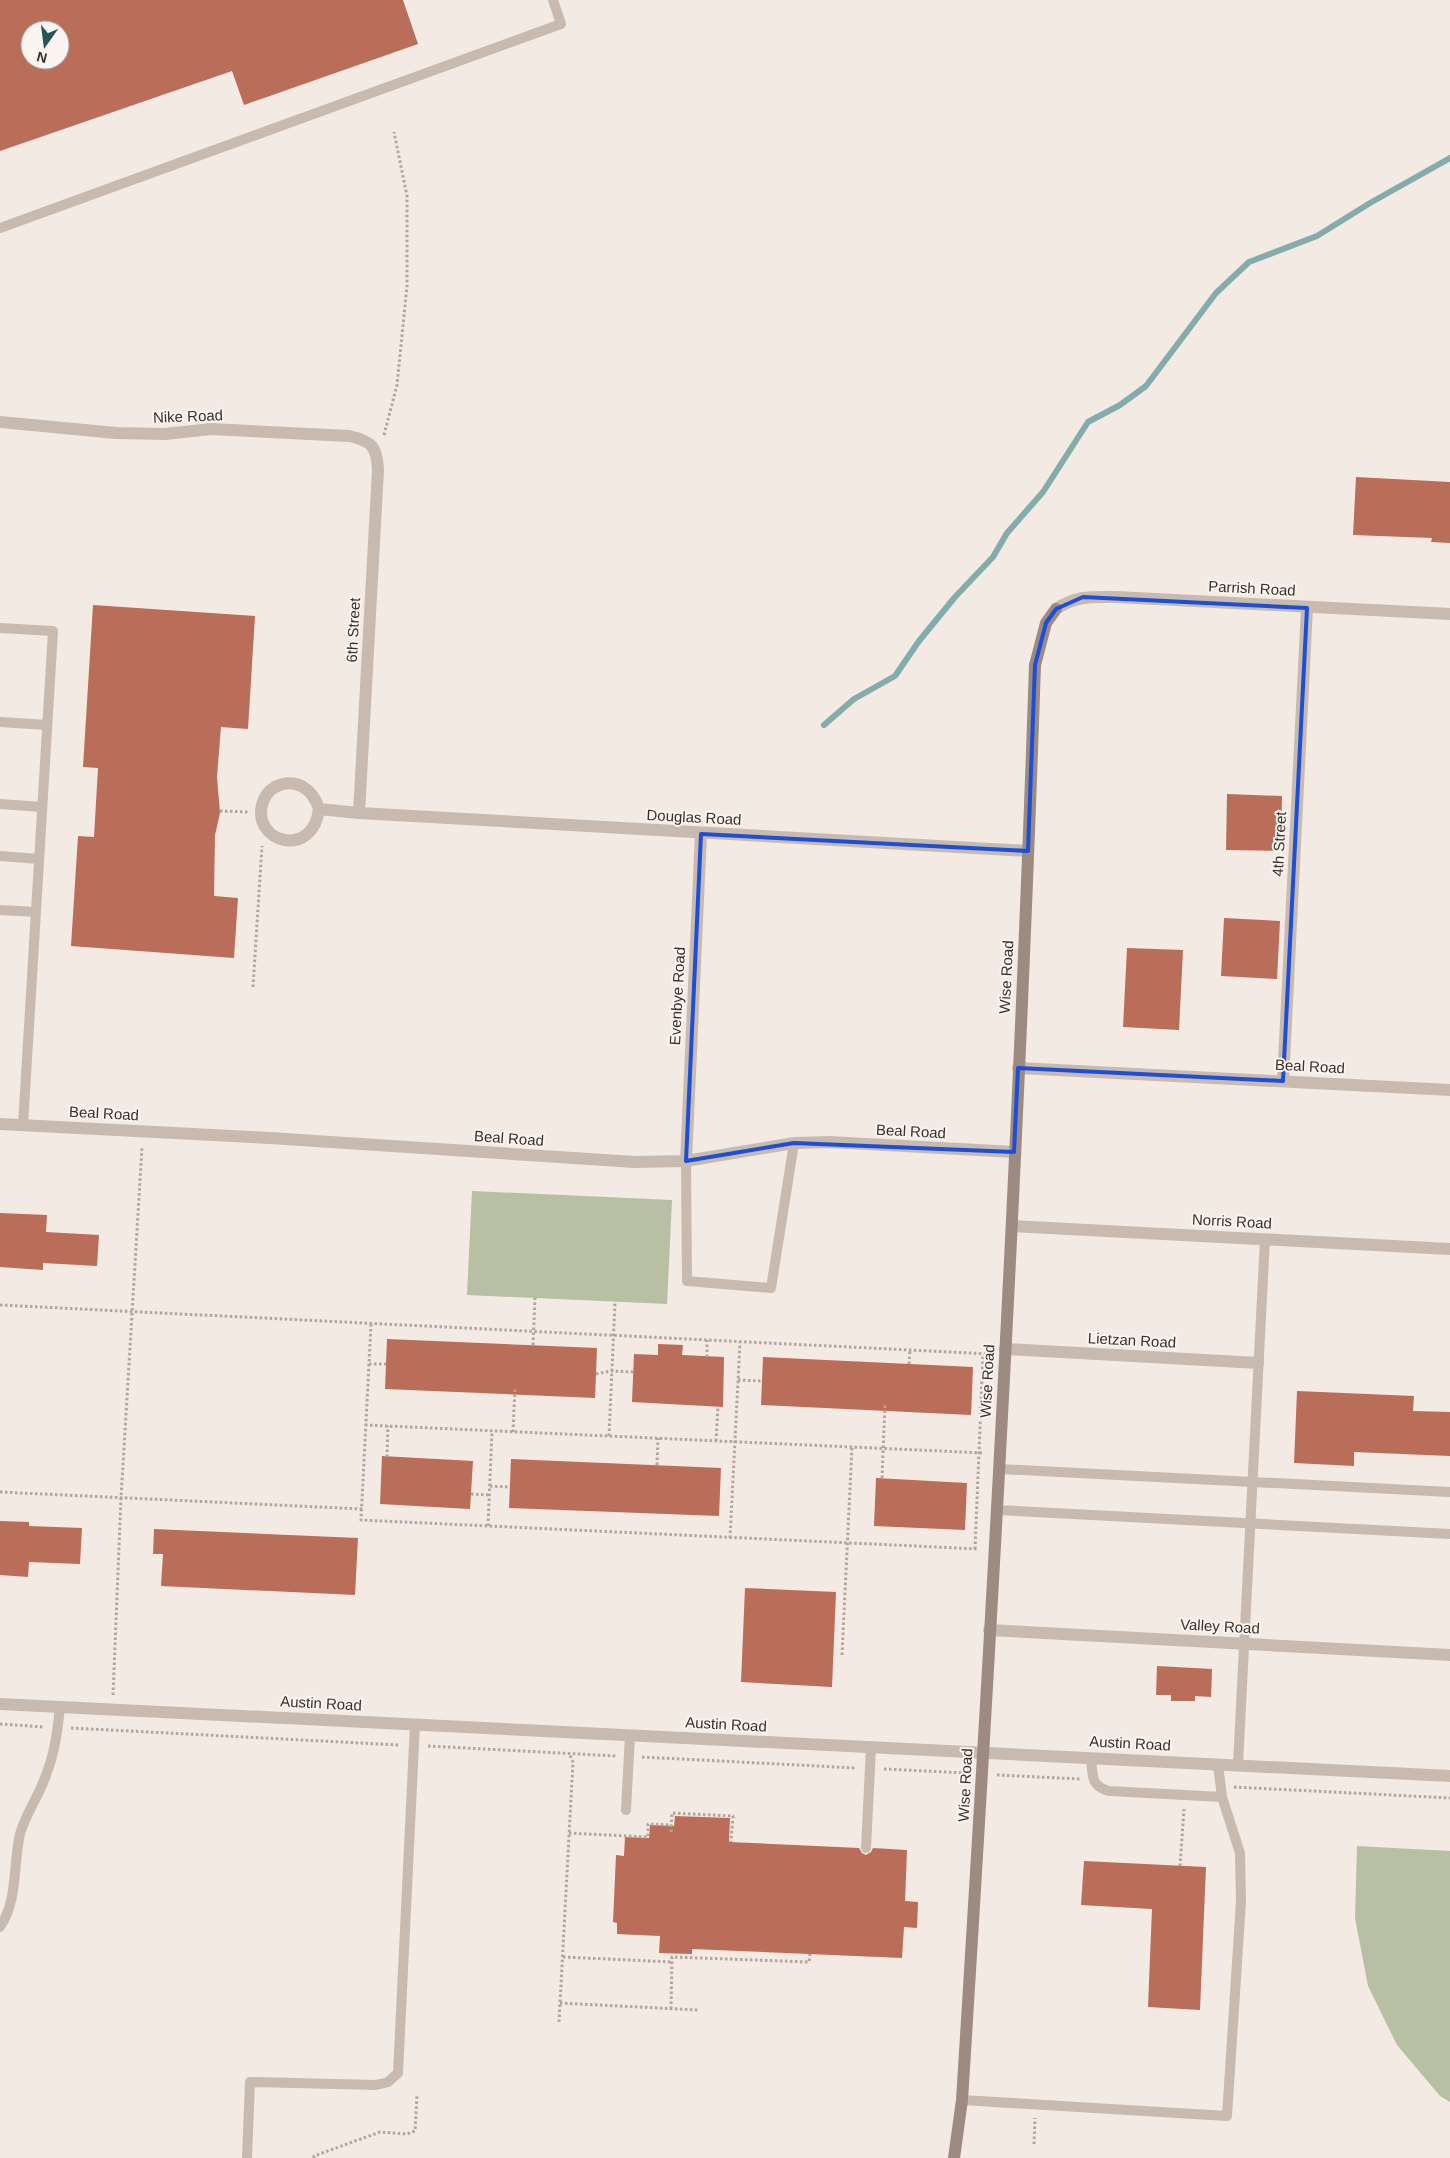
<svg xmlns="http://www.w3.org/2000/svg" width="1450" height="2158" font-family="Helvetica,sans-serif">
<style>
.green{fill:#b7c0a3}
.lines{fill:none;stroke-linecap:round;stroke-linejoin:round}
.stream{stroke:#84acac;stroke-width:6}
.building{fill:#ba6d58;fill-rule:evenodd}
.path{stroke:#b5a499;stroke-width:3;stroke-dasharray:2.5 2.5;stroke-linecap:butt}
.lane{stroke:#c9baaf;stroke-width:10}
.street{stroke:#c9baaf;stroke-width:12}
.secondary{stroke:#9d8a81;stroke-width:12}
.marked{fill:none;stroke:#1d4ed8;stroke-width:4;stroke-linejoin:round}
.labels{text-anchor:middle;dominant-baseline:central;stroke-width:4;stroke-linejoin:round;paint-order:stroke}
.street-label{font-size:15px;fill:#39302c;stroke:#f9f4ef}
</style>
<rect width="100%" height="100%" fill="#f2eae3"/>
<path class="green" d="M 472,1191 L 672,1200 L 667,1304 L 467,1295 Z
M 1357,1846 L 1450,1851 L 1450,2102 L 1440,2096 L 1397,2045 L 1368,1986 L 1355,1918 Z"/>
<g class="lines">
<path class="stream" d="M 824,725 L 854,699 L 895,676 L 919,641 L 955,597 L 993,557 L 1007,533 L 1043,492 L 1088,422 L 1120,405 L 1146,386 L 1216,293 L 1249,262 L 1317,236 L 1370,203 L 1450,158"/>
</g>
<path class="building" d="M 0,0 L 403,0 L 418,44 L 244,105 L 232,71 L 0,151 ZM 30,30 L 60,30 L 60,60 L 30,60 Z
M 1356,477 L 1450,482 L 1450,543 L 1431,542 L 1432,538 L 1353,535 Z
M 93,605 L 255,616 L 248,729 L 221,727 L 217,777 L 220,813 L 215,835 L 214,896 L 238,898 L 234,958 L 71,946 L 78,836 L 94,837 L 98,768 L 83,767 Z
M 1227,794 L 1282,796 L 1281,851 L 1226,850 Z
M 1224,918 L 1280,921 L 1277,979 L 1221,976 Z
M 1127,948 L 1183,950 L 1179,1030 L 1123,1027 Z
M 0,1213 L 47,1215 L 46,1232 L 99,1235 L 97,1266 L 43,1263 L 43,1270 L 0,1267 Z
M 387,1339 L 597,1348 L 595,1398 L 385,1389 Z
M 658,1344 L 683,1345 L 682,1355 L 724,1357 L 723,1407 L 632,1402 L 634,1354 L 658,1355 Z
M 763,1357 L 973,1367 L 971,1415 L 761,1405 Z
M 1297,1391 L 1414,1396 L 1413,1411 L 1450,1412 L 1450,1456 L 1354,1452 L 1354,1466 L 1294,1463 Z
M 382,1456 L 473,1461 L 470,1509 L 380,1504 Z
M 511,1459 L 721,1468 L 719,1516 L 509,1508 Z
M 876,1478 L 967,1483 L 965,1530 L 874,1526 Z
M 0,1521 L 29,1522 L 29,1526 L 82,1528 L 80,1564 L 29,1562 L 28,1577 L 0,1575 Z
M 154,1529 L 358,1538 L 355,1595 L 161,1586 L 163,1554 L 153,1554 Z
M 745,1588 L 836,1592 L 832,1687 L 741,1682 Z
M 1157,1666 L 1212,1669 L 1211,1697 L 1195,1696 L 1195,1701 L 1171,1701 L 1171,1695 L 1156,1695 Z
M 675,1816 L 730,1818 L 729,1842 L 859,1848 L 862,1853 L 866,1855 L 871,1852 L 873,1848 L 907,1850 L 905,1901 L 918,1902 L 917,1928 L 904,1927 L 902,1958 L 692,1949 L 692,1954 L 659,1953 L 660,1936 L 617,1934 L 617,1923 L 613,1922 L 616,1855 L 624,1856 L 625,1837 L 649,1838 L 650,1825 L 674,1826 Z
M 1084,1861 L 1206,1867 L 1200,2010 L 1148,2007 L 1152,1909 L 1081,1905 Z"/>
<g class="lines">
<path class="path" d="M 384,435 L 397,385 L 407,286 L 407,196 L 394,132
M 220,811 L 248,812
M 253,987 L 262,846
M 0,1305 L 991,1354
M 371,1324 L 361,1520 L 979,1549
M 533,1345 L 535,1298
M 707,1357 L 707,1340
M 369,1364 L 386,1364
M 909,1364 L 910,1350
M 596,1374 L 611,1371 L 634,1372
M 738,1380 L 762,1381
M 365,1425 L 984,1453
M 513,1432 L 515,1387
M 609,1436 L 615,1302
M 716,1441 L 718,1406
M 387,1457 L 388,1426
M 657,1465 L 658,1438
M 882,1478 L 885,1403
M 490,1486 L 509,1487
M 0,1492 L 362,1509
M 471,1494 L 490,1495
M 488,1526 L 492,1431
M 730,1538 L 740,1342
M 975,1549 L 983,1354
M 842,1655 L 852,1447
M 113,1695 L 121,1498 L 142,1147
M 0,1724 L 44,1727
M 71,1728 L 399,1745
M 428,1746 L 616,1756
M 642,1757 L 856,1768
M 884,1769 L 966,1773
M 997,1775 L 1080,1779
M 1234,1787 L 1450,1798
M 671,1832 L 672,1813 L 733,1816 L 731,1842
M 569,1833 L 648,1837 L 648,1824 L 671,1825
M 1180,1866 L 1184,1809
M 563,1957 L 672,1962
M 560,2003 L 699,2010
M 671,2009 L 672,1957 L 809,1962 L 810,1954
M 559,2022 L 573,1762 L 569,1753
M 1034,2144 L 1035,2118
M 314,2158 L 314,2156 L 380,2132 L 407,2134 L 415,2131 L 417,2095"/>
<path class="lane" d="M 0,228 L 561,24 L 553,0
M 0,628 L 53,631 L 23,1125
M 0,722 L 47,725
M 0,804 L 42,807
M 0,856 L 39,859
M 0,910 L 36,912
M 686,1161 L 687,1281 L 771,1288 L 794,1143
M 999,1469 L 1450,1492
M 997,1510 L 1450,1534
M 1091,1758 C 1093,1775 1090,1786 1109,1791 L 1222,1797
M 1238,1764 L 1265,1239
M 626,1810 L 630,1735
M 866,1848 L 871,1747
M 0,1927 C 18,1901 13,1864 20,1834 C 25,1816 35,1802 42,1785 C 54,1758 57,1736 60,1707
M 962,2100 L 1227,2116 L 1241,1901 L 1240,1853 L 1222,1797 L 1218,1764
M 247,2158 L 250,2082 L 376,2085 L 388,2082 L 398,2073 L 415,1724"/>
<path class="street" d="M 0,422 L 116,433 L 165,434 L 211,429 L 349,436 C 372,441 377,447 378,470 L 359,813
M 1056,609 C 1077,595 1092,597 1117,597 L 1450,614
M 319,809 C 313,859 253,843 262,805 C 264,797 268,791 275,787 C 296,777 313,789 319,809 L 359,813 L 1028,851
M 1018,1068 L 1450,1090
M 1283,1081 L 1307,608
M 0,1124 L 270,1138 L 635,1162 L 686,1161 L 794,1143 L 830,1142 L 1014,1152
M 686,1161 L 701,834
M 1012,1226 L 1450,1249
M 1005,1349 L 1258,1363
M 989,1630 L 1450,1655
M 0,1704 L 1450,1776"/>
<path class="secondary" d="M 954,2158 L 962,2100 C 992,1622 1019,1144 1035,665 L 1046,623 L 1056,609"/>
</g>
<path class="marked" d="M 1083,597 L 1307,608 L 1283,1081 L 1018,1068 L 1014,1152 L 794,1143 L 686,1161 L 701,834 L 1028,851 L 1035,665 L 1046,623 L 1056,609 Z"/>
<g class="labels">
<g class="street-label">
<text transform="translate(188 416) rotate(-2)">Nike Road</text>
<text transform="translate(1252 588) rotate(3)">Parrish Road</text>
<text transform="translate(353 630) rotate(-87)">6th Street</text>
<text transform="translate(694 817) rotate(3)">Douglas Road</text>
<text transform="translate(1279 844) rotate(-87)">4th Street</text>
<text transform="translate(1006 977) rotate(-87)">Wise Road</text>
<text transform="translate(677 996) rotate(-87)">Evenbye Road</text>
<text transform="translate(1310 1066) rotate(3)">Beal Road</text>
<text transform="translate(104 1113) rotate(3)">Beal Road</text>
<text transform="translate(911 1131) rotate(3)">Beal Road</text>
<text transform="translate(509 1138) rotate(4)">Beal Road</text>
<text transform="translate(1232 1221) rotate(3)">Norris Road</text>
<text transform="translate(1132 1340) rotate(3)">Lietzan Road</text>
<text transform="translate(987 1381) rotate(-87)">Wise Road</text>
<text transform="translate(1220 1626) rotate(3)">Valley Road</text>
<text transform="translate(321 1703) rotate(3)">Austin Road</text>
<text transform="translate(726 1724) rotate(3)">Austin Road</text>
<text transform="translate(1130 1743) rotate(3)">Austin Road</text>
<text transform="translate(965 1785) rotate(-87)">Wise Road</text>
</g>
</g>
<g transform="translate(45 45) rotate(194)"><circle r="24" fill="#f9f4ef" stroke="#aca6a1"/>
<path d="M0-4L9 19L0 12L-9 19Z" fill="#265556"/>
<text y="-8" font-size="14" font-weight="bold" text-anchor="middle" fill="#39302c">N</text>
</g>
</svg>
